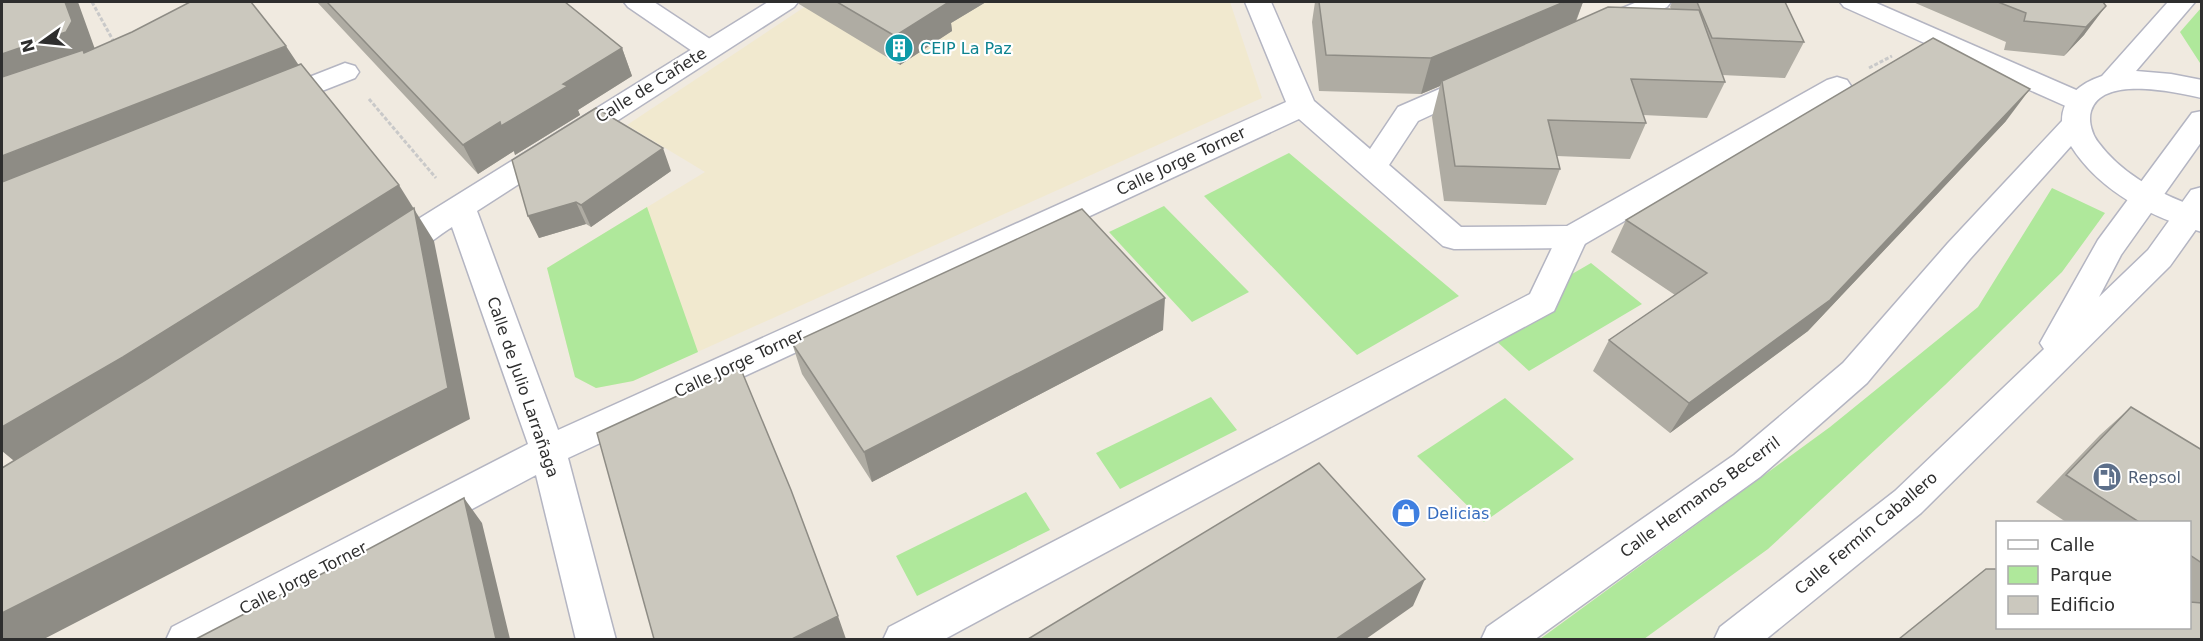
<svg xmlns="http://www.w3.org/2000/svg" width="2203" height="641" font-family="'DejaVu Sans',sans-serif">
<style>
.education{fill:#f1e9cf}
.green{fill:#afe89b}
.lines{fill:none;stroke-linecap:round;stroke-linejoin:round}
.pedestrian-casing{stroke:#b4b5c2;stroke-width:3}
.minor-casing{stroke:#b4b5c2;stroke-width:3}
.tertiary-casing{stroke:#b4b5c2;stroke-width:3}
.secondary-casing{stroke:#b4b5c2;stroke-width:3}
.path{stroke:#c9c9c9;stroke-width:3;stroke-dasharray:4 2;stroke-linecap:butt}
.pedestrian{fill:#fff;fill-rule:evenodd}
.minor{fill:#fff;fill-rule:evenodd}
.tertiary{fill:#fff;fill-rule:evenodd}
.secondary{fill:#fff;fill-rule:evenodd}
.wall{fill:#afaca3}
.shaded-wall{fill:#8e8c85}
.building{fill:#cbc8be;stroke:#8e8c85;stroke-width:1.5}
.labels{text-anchor:middle;dominant-baseline:central;stroke-width:4.5;stroke-linejoin:round;paint-order:stroke}
.culture-label{font-size:16px;fill:#0d838f;stroke:#fff;text-anchor:start}
.street-label{font-size:16px;fill:#2e2e2e;stroke:#fff}
.service-label{font-size:16px;fill:#4e5e75;stroke:#fff;text-anchor:start}
.shop-label{font-size:16px;fill:#366cbe;stroke:#fff;text-anchor:start}
</style>
<rect width="100%" height="100%" fill="#f0eae0"/>
<path class="education" d="M 812,2 L 1230,2 L 1262,98 L 633,381 L 596,388 L 575,377 L 547,268 L 705,172 L 627,125 Z"/>
<path class="green" d="M 2201,8 L 2202,62 L 2200,63 L 2180,32 Z
M 1289,153 L 1459,296 L 1357,355 L 1204,196 Z
M 2052,188 L 2105,213 L 2062,272 L 1945,385 L 1768,549 L 1644,639 L 1540,639 L 1830,427 L 1978,307 Z
M 1164,206 L 1249,292 L 1192,322 L 1109,232 Z
M 647,207 L 698,352 L 633,381 L 596,388 L 575,377 L 547,268 Z
M 1591,263 L 1642,304 L 1529,371 L 1481,327 Z
M 1211,397 L 1237,430 L 1120,489 L 1096,453 Z
M 1505,398 L 1574,459 L 1484,522 L 1417,456 Z
M 1026,492 L 1050,530 L 917,596 L 896,556 Z"/>
<g class="lines">
<g class="pedestrian-casing">
<path id="pedestrian" d="M 624,2 L 654,2 L 716,43 L 720,49 L 716,55 L 707,57 L 698,55 L 628,7 Z
M 1572,226 L 1583,229 L 1588,237 L 1554,311 L 943,640 L 883,640 L 889,627 L 1530,294 L 1561,229 Z"/>
</g>
<g class="minor-casing">
<path id="minor" d="M 768,2 L 798,2 L 794,7 L 477,211 L 558,430 L 1286,102 L 1245,2 L 1271,2 L 1314,101 L 1370,149 L 1398,107 L 1467,77 L 1477,74 L 1487,77 L 1491,83 L 1487,89 L 1418,121 L 1389,165 L 1461,227 L 1567,226 L 1827,80 L 1837,77 L 1847,80 L 1851,86 L 1847,92 L 1583,245 L 1572,248 L 1454,249 L 1443,246 L 1299,119 L 568,458 L 616,640 L 576,640 L 536,475 L 226,640 L 166,640 L 172,627 L 528,444 L 452,227 C 431,240 403,268 378,260 L 373,252 L 378,244 Z
M 1637,2 L 1671,2 L 1667,7 L 1612,32 L 1603,34 L 1594,32 L 1590,26 L 1594,20 Z
M 2168,2 L 2195,2 L 2136,71 L 2171,74 L 2202,80 L 2202,98 C 2175,92 2102,75 2091,111 C 2088,121 2092,134 2098,142 C 2122,175 2163,196 2202,209 L 2202,232 C 2151,217 2100,192 2071,146 L 1970,259 L 1867,383 L 1760,477 L 1534,640 L 1481,640 L 1487,627 L 1734,455 L 1843,363 L 1948,243 L 2062,121 C 2062,97 2081,83 2102,76 Z
M 345,63 L 355,66 L 359,72 L 355,78 L 276,109 L 266,106 L 262,100 L 266,94 Z"/>
</g>
<g class="tertiary-casing">
<path id="tertiary" d="M 1840,2 L 1874,2 L 2090,96 L 2094,102 L 2090,108 L 2080,111 L 2070,108 L 1844,7 Z"/>
</g>
<g class="secondary-casing">
<path id="secondary" d="M 2202,111 L 2202,141 L 2121,255 L 2099,297 L 2148,250 L 2191,190 L 2202,187 L 2202,221 L 2170,266 L 1921,513 L 1765,640 L 1714,640 L 1720,627 L 1895,491 L 2044,349 L 2040,343 L 2098,240 L 2192,113 Z"/>
</g>
<path class="path" d="M 92,2 L 115,44
M 1869,68 L 1892,56
M 369,99 L 436,178"/>
<use href="#pedestrian" class="pedestrian"/>
<use href="#minor" class="minor"/>
<use href="#tertiary" class="tertiary"/>
<use href="#secondary" class="secondary"/>
</g>
<path class="wall" d="M 317,2 L 565,2 L 622,48 L 632,76 L 578,110 L 580,115 L 515,155 L 514,151 L 478,174 Z
M 798,2 L 986,2 L 951,23 L 952,31 L 900,65 L 799,4 Z
M 1315,2 L 1583,2 L 1576,22 L 1671,9 L 1670,7 L 1672,2 L 1785,2 L 1804,42 L 1785,78 L 1722,75 L 1725,82 L 1707,118 L 1643,115 L 1646,123 L 1630,159 L 1557,156 L 1560,169 L 1546,205 L 1444,201 L 1432,117 L 1440,86 L 1421,94 L 1319,91 L 1312,22 Z
M 1913,2 L 2103,2 L 2084,35 L 2064,56 L 2004,50 L 2006,42 Z
M 2006,121 L 1808,331 L 1670,433 L 1593,371 L 1609,340 L 1675,295 L 1611,252 L 1626,220 Z
M 671,171 L 591,227 L 586,224 L 539,238 L 528,216 Z
M 1163,330 L 872,482 L 802,374 L 792,343 Z
M 2131,407 L 2202,450 L 2202,639 L 1998,627 L 2190,627 L 2190,522 L 2066,522 L 2036,502 L 2100,435 Z"/>
<path class="shaded-wall" d="M 65,2 L 78,2 L 96,52 L 2,94 L 2,54 Z
M 943,2 L 986,2 L 951,23 L 952,31 L 900,65 L 895,36 Z
M 1564,2 L 1583,2 L 1573,28 L 1442,81 L 1440,86 L 1421,94 L 1431,58 Z
M 2106,6 L 2084,35 L 2064,56 L 2086,27 Z
M 286,46 L 306,76 L 2,198 L 2,156 Z
M 622,48 L 632,76 L 578,110 L 580,115 L 515,155 L 514,151 L 478,174 L 463,145 Z
M 2030,89 L 2006,121 L 1808,331 L 1670,433 L 1689,403 Z
M 663,148 L 671,171 L 591,227 L 581,205 Z
M 399,185 L 434,241 L 470,419 L 44,639 L 2,639 L 2,613 L 19,465 L 2,451 L 2,427 Z
M 576,202 L 586,224 L 539,238 L 528,216 Z
M 1165,298 L 1163,330 L 872,482 L 864,452 Z
M 464,498 L 482,523 L 510,639 L 496,639 Z
M 1425,579 L 1413,606 L 1366,639 L 1336,639 Z
M 838,616 L 846,639 L 792,639 Z"/>
<path class="building" d="M 2,2 L 65,2 L 72,21 L 66,32 L 2,54 Z
M 190,2 L 251,2 L 286,46 L 2,156 L 2,77 L 83,50 L 84,53 L 132,32 Z
M 327,2 L 565,2 L 622,48 L 563,84 L 568,86 L 501,126 L 500,122 L 463,145 Z
M 837,2 L 949,2 L 895,36 Z
M 1319,2 L 1564,2 L 1431,58 L 1326,55 Z
M 1697,2 L 1785,2 L 1804,42 L 1712,38 Z
M 1998,2 L 2103,2 L 2106,6 L 2086,27 L 2024,21 L 2026,13 Z
M 1608,7 L 1699,10 L 1725,82 L 1631,79 L 1646,123 L 1548,120 L 1560,169 L 1455,166 L 1442,81 Z
M 1933,38 L 2030,89 L 1830,300 L 1689,403 L 1609,340 L 1707,273 L 1626,220 Z
M 301,64 L 399,185 L 123,357 L 2,427 L 2,182 Z
M 596,108 L 663,148 L 581,205 L 576,202 L 528,216 L 512,160 Z
M 414,208 L 448,388 L 2,613 L 2,468 L 147,379 Z
M 1082,209 L 1165,298 L 864,452 L 792,343 Z
M 740,367 L 791,490 L 838,616 L 792,639 L 654,639 L 597,433 Z
M 2131,407 L 2202,450 L 2202,563 L 2190,555 L 2190,522 L 2139,522 L 2066,475 Z
M 1319,463 L 1425,579 L 1336,639 L 1028,639 Z
M 464,498 L 496,639 L 196,639 L 335,567 Z
M 1986,569 L 1998,569 L 1998,627 L 2190,627 L 2190,602 L 2202,603 L 2202,639 L 1899,639 Z"/>
<defs>
<g id="building-disc" transform="scale(1.5)"><circle r="9.5" fill="#0f9aa8" stroke="#fff"/><path d="M-4-6H4V6H1V3H-1V6H-4ZM-2.5-4.3h1.7v1.8h-1.7ZM.8-4.3h1.7v1.8H.8ZM-2.5-1h1.7V.8h-1.7ZM.8-1h1.7V.8H.8Z" fill="#fff"/></g>
<g id="fuel-disc" transform="scale(1.5)"><circle r="9.5" fill="#5c6f8a" stroke="#fff"/><path d="M-5.5-6h7V0h2V4h1.3V-2.5L3-4.5l.8-.8L6-3V5H2.5V1h-1V6h-7ZM-4.2-4.7v3.2H.2V-4.7Z" fill="#fff"/></g>
<g id="shop-disc" transform="scale(1.5)"><circle r="9.5" fill="#3f7fe0" stroke="#fff"/><path d="M-5-2.5h2.3a2.7 3.5 0 0 1 5.4 0H5L5.5 6h-11ZM-1.5-2.5h3a1.5 2.3 0 0 0-3 0Z" fill="#fff"/></g>
</defs>
<g fill-rule="evenodd">
<use href="#building-disc" x="899" y="48"/>
<use href="#fuel-disc" x="2107" y="477"/>
<use href="#shop-disc" x="1406" y="513"/>
</g>
<g class="labels">
<g class="culture-label">
<text x="920" y="48">CEIP La Paz</text>
</g>
<g class="street-label">
<text transform="translate(651 85) rotate(-32)">Calle de Cañete</text>
<text transform="translate(1181 161) rotate(-25)">Calle Jorge Torner</text>
<text transform="translate(739 363) rotate(-25)">Calle Jorge Torner</text>
<text transform="translate(523 387) rotate(71)">Calle de Julio Larrañaga</text>
<text transform="translate(1700 497) rotate(-36)">Calle Hermanos Becerril</text>
<text transform="translate(1866 533) rotate(-40)">Calle Fermín Caballero</text>
<text transform="translate(303 578) rotate(-27)">Calle Jorge Torner</text>
</g>
<g class="service-label">
<text x="2128" y="477">Repsol</text>
</g>
<g class="shop-label">
<text x="1427" y="513">Delicias</text>
</g>
</g>
<rect width="2203" height="641" fill="none" stroke="#2e2e2e" stroke-width="6"/>
<rect x="1996" y="521" width="195" height="108" fill="#ffffff" stroke="#ababab" stroke-width="1.5"/>
<rect x="2008" y="540" width="30" height="9" fill="#ffffff" stroke="#ababab" stroke-width="1.5"/>
<text x="2050" y="551" font-size="18" fill="#2e2e2e">Calle</text>
<rect x="2008" y="566" width="30" height="18" fill="#afe89b" stroke="#ababab" stroke-width="1.5"/>
<text x="2050" y="581" font-size="18" fill="#2e2e2e">Parque</text>
<rect x="2008" y="596" width="30" height="18" fill="#cbc8be" stroke="#ababab" stroke-width="1.5"/>
<text x="2050" y="611" font-size="18" fill="#2e2e2e">Edificio</text>
<g transform="translate(42 42) rotate(255)" stroke="#ffffff" stroke-width="4.5" paint-order="stroke">
<path d="M0-4.5L10 22L0 15L-10 22Z" fill="#2e2e2e"/>
<text y="-9" font-size="16" font-weight="bold" text-anchor="middle" fill="#2e2e2e">N</text>
</g>
</svg>
